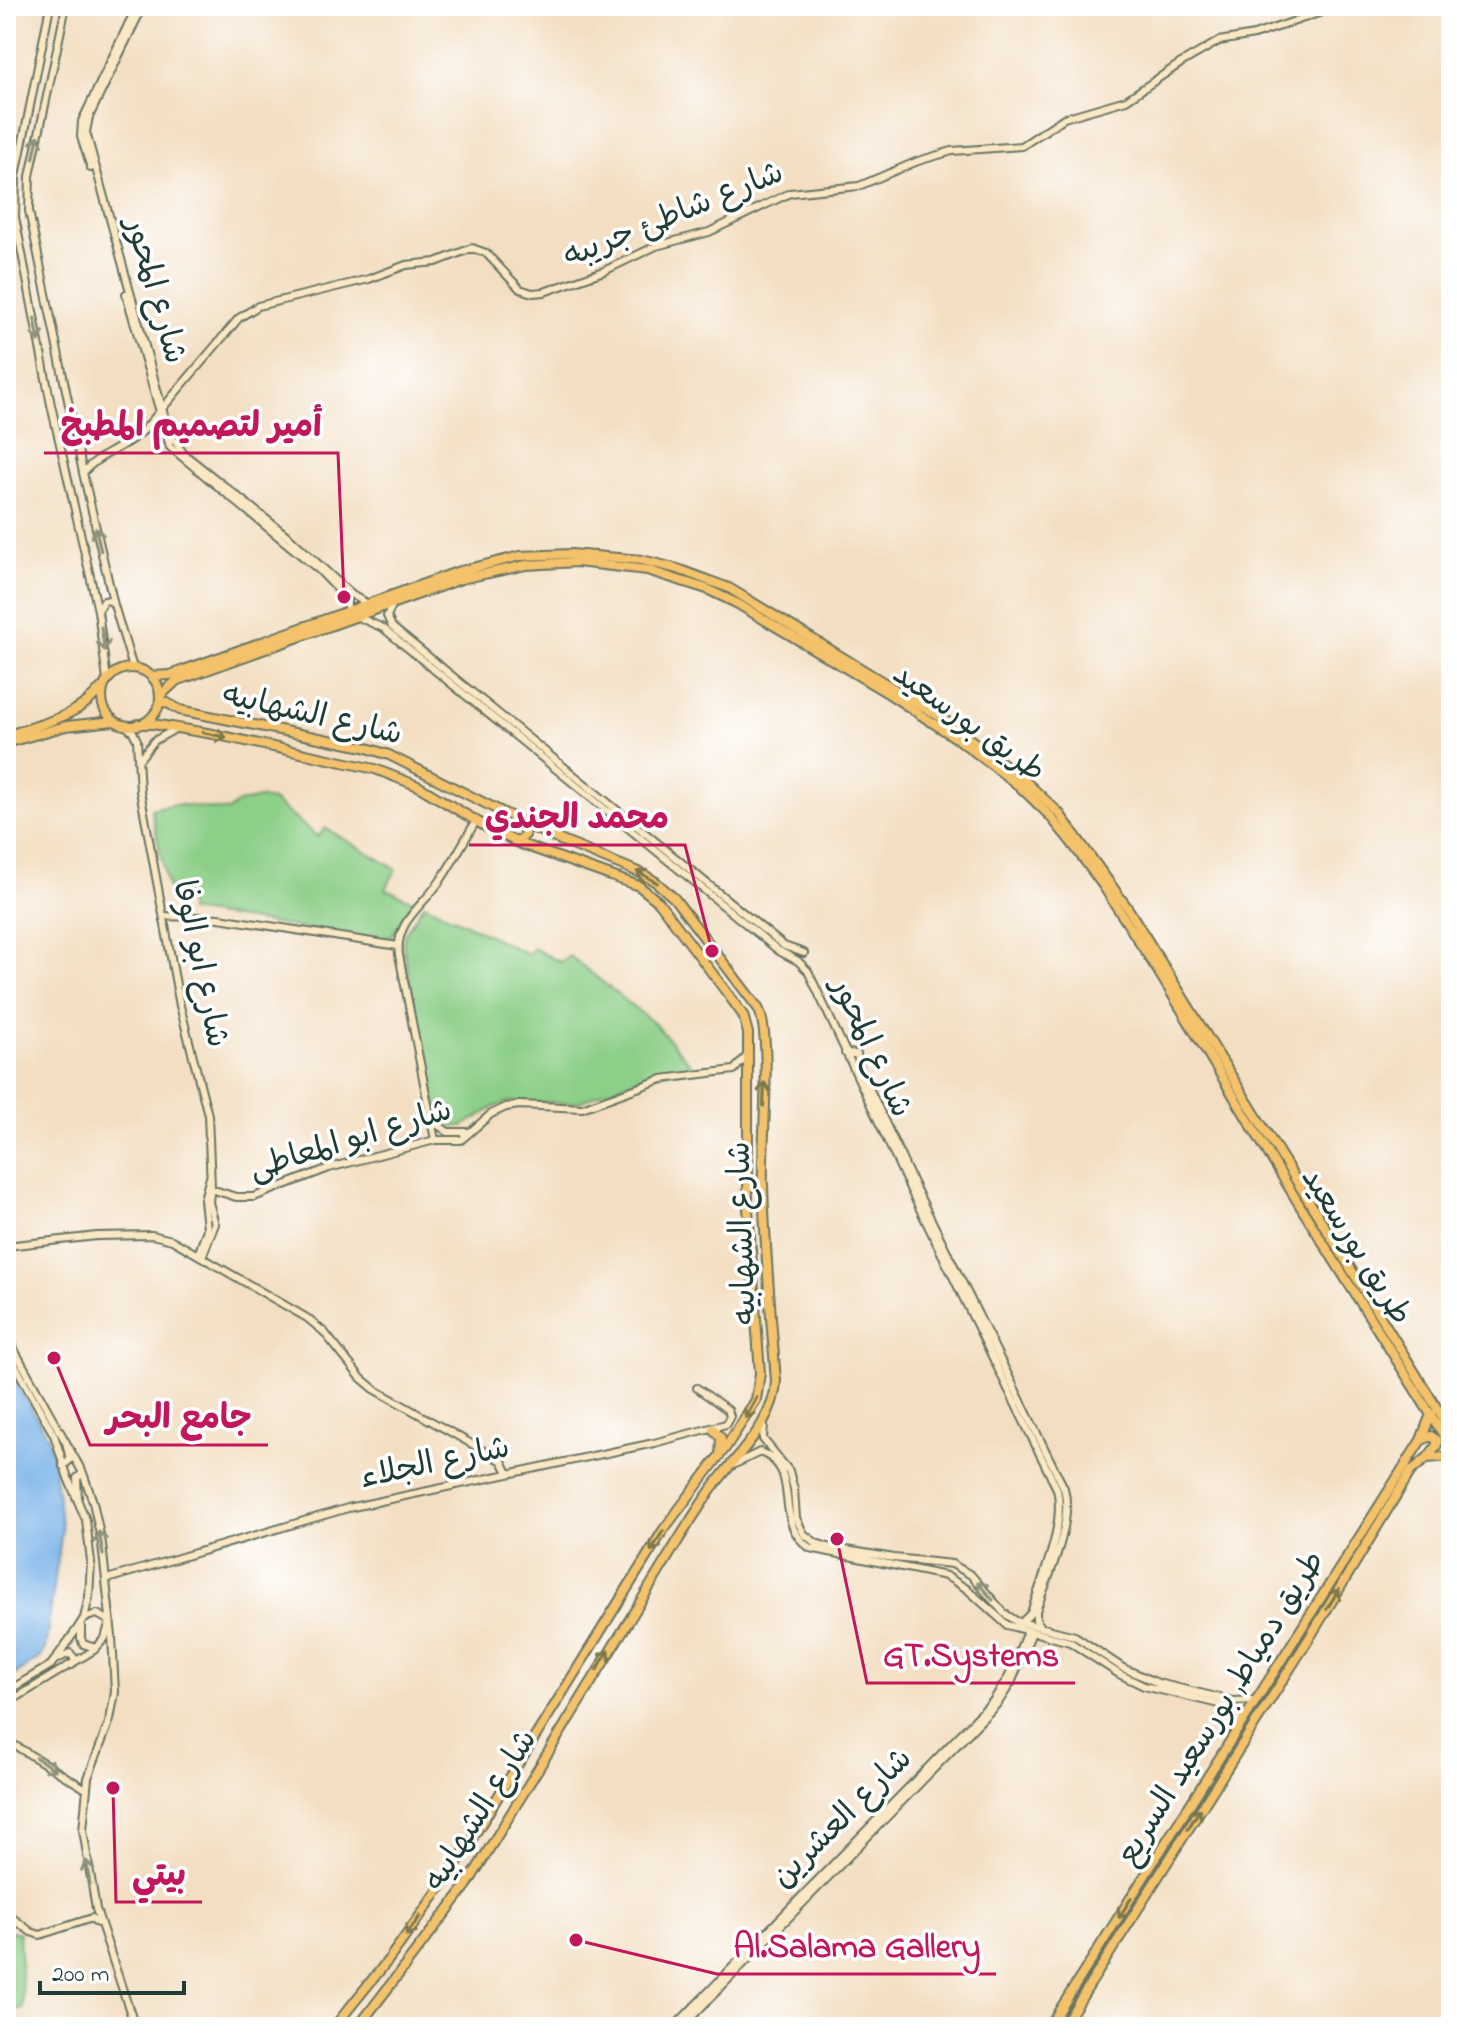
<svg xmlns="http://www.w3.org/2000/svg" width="1457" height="2033" font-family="'Indie Flower','Playpen Sans Arabic',sans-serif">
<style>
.green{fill:#8ccf87;stroke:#56865e;stroke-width:2}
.water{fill:#76b1e7;stroke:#4a778e;stroke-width:2}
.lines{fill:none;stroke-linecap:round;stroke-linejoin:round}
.secondary-casing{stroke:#697565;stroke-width:10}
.highway-casing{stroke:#697565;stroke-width:12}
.secondary{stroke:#fae7c3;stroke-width:6}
.highway{stroke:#f3c26a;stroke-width:8}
.oneway{stroke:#8c927c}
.oneway2{stroke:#7e794c}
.labels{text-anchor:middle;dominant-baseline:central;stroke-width:7;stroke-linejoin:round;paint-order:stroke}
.street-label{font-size:32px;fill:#1f3d34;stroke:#fff}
.leader{fill:none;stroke:#c2185b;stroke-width:3}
.callout-dot{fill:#c2185b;stroke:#fff;stroke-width:3}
.callout-label{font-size:34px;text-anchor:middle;font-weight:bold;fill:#c2185b;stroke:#fff;stroke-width:7;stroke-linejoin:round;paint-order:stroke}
</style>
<rect width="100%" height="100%" fill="#fff"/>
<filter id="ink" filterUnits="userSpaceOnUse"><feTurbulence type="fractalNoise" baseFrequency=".0125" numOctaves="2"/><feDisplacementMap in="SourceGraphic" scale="16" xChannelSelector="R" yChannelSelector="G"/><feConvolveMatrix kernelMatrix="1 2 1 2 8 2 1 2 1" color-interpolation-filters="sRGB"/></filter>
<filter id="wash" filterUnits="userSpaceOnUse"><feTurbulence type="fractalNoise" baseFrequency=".006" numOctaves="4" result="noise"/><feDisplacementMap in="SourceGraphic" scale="32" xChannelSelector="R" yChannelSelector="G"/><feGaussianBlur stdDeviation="1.8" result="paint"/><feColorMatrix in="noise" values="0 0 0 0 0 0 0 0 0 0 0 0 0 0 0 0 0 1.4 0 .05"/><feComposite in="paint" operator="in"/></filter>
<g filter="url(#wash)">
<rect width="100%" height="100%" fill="#f3dec1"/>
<path class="green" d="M 259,798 L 273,801 L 318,837 L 325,828 L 396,869 L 386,889 L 413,901 L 392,935 L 381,940 L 188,911 L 188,899 L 169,893 L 151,809 L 175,804 L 228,811 L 238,803 Z
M 424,904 L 528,954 L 533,948 L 560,962 L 570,956 L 656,1025 L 694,1068 L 646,1076 L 576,1103 L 508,1102 L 495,1107 L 463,1126 L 448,1127 L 449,1124 L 439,1118 L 437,1113 L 403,946 L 405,933 Z
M 6,1932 L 19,1932 L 23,2009 L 12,2009 L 6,2025 Z"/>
<path class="water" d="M 6,1365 L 48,1437 L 54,1466 L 62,1530 L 45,1649 L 39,1658 L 6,1681 Z"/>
</g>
<g filter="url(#ink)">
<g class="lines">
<g class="secondary-casing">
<path id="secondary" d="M 50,6 L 16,176 L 15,217 L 51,405 L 98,611 L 107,680
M 66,6 L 30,176 L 29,211 L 83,473 L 114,605 L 133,668
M 143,6 L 89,117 L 86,132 L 169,433 L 184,454 L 290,538 L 352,595 L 368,604
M 91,168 L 81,137 L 82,121 L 137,6
M 126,294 L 170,447 L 319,570 L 344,596 L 347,603 L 347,612
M 83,473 C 98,454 126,447 144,430 L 239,318 L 258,306 L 369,279 L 406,265 L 436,262 L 472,248 L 486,253 L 520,289 L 532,293 L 544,292 L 604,271 L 656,246 L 709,232 L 790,193 L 859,186 L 918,161 L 952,151 L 1022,146 L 1064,118 L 1126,100 L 1181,63 L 1219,41 L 1254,35 L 1339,6
M 393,604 L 387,616 L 392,627 L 784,946 L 804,953
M 98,611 L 104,601 L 110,600 L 114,605
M 358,617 L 383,628 L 779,951 L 798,961 L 808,971 L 912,1193 L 1057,1489 C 1066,1525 1042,1577 1031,1613 L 1021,1623
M 125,725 L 133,732 L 137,740 L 140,791 L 180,1006 L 208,1115 L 211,1186 L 209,1202 L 215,1224 L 202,1257
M 138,761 L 154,741 L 177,728
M 164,916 L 219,918 L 398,946
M 845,1053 L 857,1054 L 859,1066 L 914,1185 L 1064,1488 C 1074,1524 1048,1576 1036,1611 L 1036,1620 L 1041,1627
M 432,1121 L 448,1132 L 468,1132
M 435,1140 L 399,955 C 395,921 423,906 440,881 C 453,862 464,841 476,821
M 211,1189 L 236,1197 L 254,1197 L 329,1168 L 435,1140 L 461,1140 L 491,1114 L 506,1107 L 519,1105 L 582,1108 L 662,1079 L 734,1070 L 748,1055
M 6,1246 L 97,1236 L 152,1235 L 172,1240 L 307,1318 L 324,1332 L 361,1378 L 374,1389 L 502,1461 L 508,1473
M 198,1255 L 207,1229 L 204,1199 L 210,1177
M 6,1335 L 83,1473 L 93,1502 L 102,1544 L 112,1636 L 115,1692 L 110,1720 L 88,1778 L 83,1830 L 96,1909 L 135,2027
M 6,1349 L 54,1435 L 68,1478 L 86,1520 L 91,1562 L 89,1597 L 84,1618 L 77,1629 L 51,1665 L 6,1692
M 764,1424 L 763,1439 L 789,1471 L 794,1489 L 796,1518 L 804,1534 L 816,1543 L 828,1547 L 894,1558 L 952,1564 L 971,1575 L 1004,1613 L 1016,1621 L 1075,1636 L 1123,1668 L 1158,1683 L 1233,1701 L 1257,1700
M 733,1465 L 760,1452 C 805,1469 770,1521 810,1548 L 946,1576 L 967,1589 L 1007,1625 L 1070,1642 L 1119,1674 L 1144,1686 L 1227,1706 L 1236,1714 L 1241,1725
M 63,1466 L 70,1460 L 66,1442
M 78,1498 L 77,1478 L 83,1473
M 107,1579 L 348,1508 L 654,1443 L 726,1424 L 730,1416 L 728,1410 L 697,1388
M 84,1618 L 97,1614 L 110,1621
M 81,1626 L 81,1638 L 83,1644 L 96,1648
M 55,1660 L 70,1653 L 75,1659 L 72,1665
M 6,1704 L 94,1650 L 105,1638 L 109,1624
M 6,1740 L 86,1789
M 6,1913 L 31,1932 L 40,1935 L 92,1918 L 97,1923
M 674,2027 L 993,1701 L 1009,1676 L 1027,1631
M 682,2027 L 998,1703 L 1011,1683 L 1032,1632"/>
</g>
<g class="highway-casing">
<path id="highway" d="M102 697a29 29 0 1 1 58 0a29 29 0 1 1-58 0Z
M 151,676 L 170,675 L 457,572 L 520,556 L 571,554 L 642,560 L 678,569 L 729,588 L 942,718 L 1023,779 L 1059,813 L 1127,907 L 1451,1431
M 160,696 L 176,681 L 461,579 L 526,565 L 577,562 L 647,570 L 707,589 L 738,604 L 886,692 L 962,742 L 1018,785 L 1050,816 L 1071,842 L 1104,887 L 1158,971 L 1302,1209 L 1451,1447
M 160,699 L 180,710 L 364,747 L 389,755 L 550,836 L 641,873 L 656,882 L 674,898 L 758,1008 C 773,1035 761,1147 763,1185 C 765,1250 771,1316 776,1381 C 775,1420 739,1453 717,1482 C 703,1500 691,1520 679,1539 L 467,1885 L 358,2027
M 138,724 L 153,724 L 213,734 L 375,769 L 418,786 L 488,828 L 521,844 L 639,886 L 659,902 L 730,997 L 743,1015 L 748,1033 L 748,1209 L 760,1373 L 756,1400 L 726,1447 L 664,1529 L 450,1874 L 389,1959 L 334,2027
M 6,736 C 39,724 79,717 101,688
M 6,743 L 66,726 L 114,721
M 517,842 L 525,835 L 520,821
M 713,1429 L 721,1438 L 720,1455
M 1422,1440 L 1431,1436 L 1437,1440 L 1437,1445 L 1428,1457
M 1049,2027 L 1421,1440 L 1431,1414
M 1063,2027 L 1310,1637 L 1411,1471 L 1427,1458 L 1451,1456"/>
</g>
<use href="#secondary" class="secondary"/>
<use href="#highway" class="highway"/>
</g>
<defs><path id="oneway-shaft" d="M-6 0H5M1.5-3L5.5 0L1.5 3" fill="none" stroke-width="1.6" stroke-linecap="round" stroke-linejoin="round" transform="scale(2)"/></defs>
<g class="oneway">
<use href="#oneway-shaft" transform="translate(36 147) rotate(-78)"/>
<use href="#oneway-shaft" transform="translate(37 330) rotate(79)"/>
<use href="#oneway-shaft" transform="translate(98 539) rotate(-103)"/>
<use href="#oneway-shaft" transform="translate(103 639) rotate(81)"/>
<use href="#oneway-shaft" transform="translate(101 1543) rotate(-100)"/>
<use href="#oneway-shaft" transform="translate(985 1591) rotate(-131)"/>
<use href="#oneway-shaft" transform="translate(46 1764) rotate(32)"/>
<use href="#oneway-shaft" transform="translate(88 1872) rotate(-99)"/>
</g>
<g class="oneway2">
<use href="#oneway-shaft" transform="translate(215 735) rotate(12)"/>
<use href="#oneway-shaft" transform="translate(647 877) rotate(-151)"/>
<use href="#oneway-shaft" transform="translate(764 1094) rotate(-88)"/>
<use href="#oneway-shaft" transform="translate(751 1408) rotate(118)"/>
<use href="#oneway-shaft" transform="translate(657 1541) rotate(121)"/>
<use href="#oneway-shaft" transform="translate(1333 1599) rotate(-58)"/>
<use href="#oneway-shaft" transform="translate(603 1660) rotate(-58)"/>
<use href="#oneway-shaft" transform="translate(1194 1819) rotate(-58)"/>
<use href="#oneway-shaft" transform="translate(1125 1908) rotate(122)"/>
<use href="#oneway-shaft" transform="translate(413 1926) rotate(126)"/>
</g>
</g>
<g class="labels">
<g class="street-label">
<text transform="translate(674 216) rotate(-22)">شارع شاطئ جريبه</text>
<text transform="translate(154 291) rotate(74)">شارع المحور</text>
<text transform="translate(312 716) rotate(13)">شارع الشهابيه</text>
<text transform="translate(968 724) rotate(36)">طريق بورسعيد</text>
<text transform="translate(199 964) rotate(78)">شارع ابو الوفا</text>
<text transform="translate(870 1048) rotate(65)">شارع المحور</text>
<text transform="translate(351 1141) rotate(-17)">شارع ابو المعاطى</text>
<text transform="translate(744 1233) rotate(-92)">شارع الشهابيه</text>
<text transform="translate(1355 1247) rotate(58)">طريق بورسعيد</text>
<text transform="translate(435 1464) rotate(-12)">شارع الجلاء</text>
<text transform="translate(1222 1709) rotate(-58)">طريق دمياط, بورسعيد السريع</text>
<text transform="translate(482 1811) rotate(-58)">شارع الشهابيه</text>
<text transform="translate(843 1819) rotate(-45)">شارع العشرين</text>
</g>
</g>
<path class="leader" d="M344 597L338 453H44M712 951L685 845H469M54 1358L90 1445H268M837 1539L867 1683H1075M113 1788L116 1902H202M576 1940L717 1974H996"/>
<g class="callout-dot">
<circle cx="344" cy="597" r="8"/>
<circle cx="712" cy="951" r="8"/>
<circle cx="54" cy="1358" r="8"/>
<circle cx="837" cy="1539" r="8"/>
<circle cx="113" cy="1788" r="8"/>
<circle cx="576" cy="1940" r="8"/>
</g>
<g class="callout-label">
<text x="191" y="436">أمير لتصميم المطبخ</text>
<text x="577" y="828">محمد الجندي</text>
<text x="179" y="1428">جامع البحر</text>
<text x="971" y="1666">GT.Systems</text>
<text x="159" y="1885">بيتي</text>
<text x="857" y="1957">Al.Salama Gallery</text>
</g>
<rect width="1457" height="2033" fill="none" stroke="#fff" stroke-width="32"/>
<path d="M40 1981v12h144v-12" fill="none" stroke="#1f3d34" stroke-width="4"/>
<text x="52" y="1981" font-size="24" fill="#1f3d34" stroke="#ffffff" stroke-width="6" paint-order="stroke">200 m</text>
</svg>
